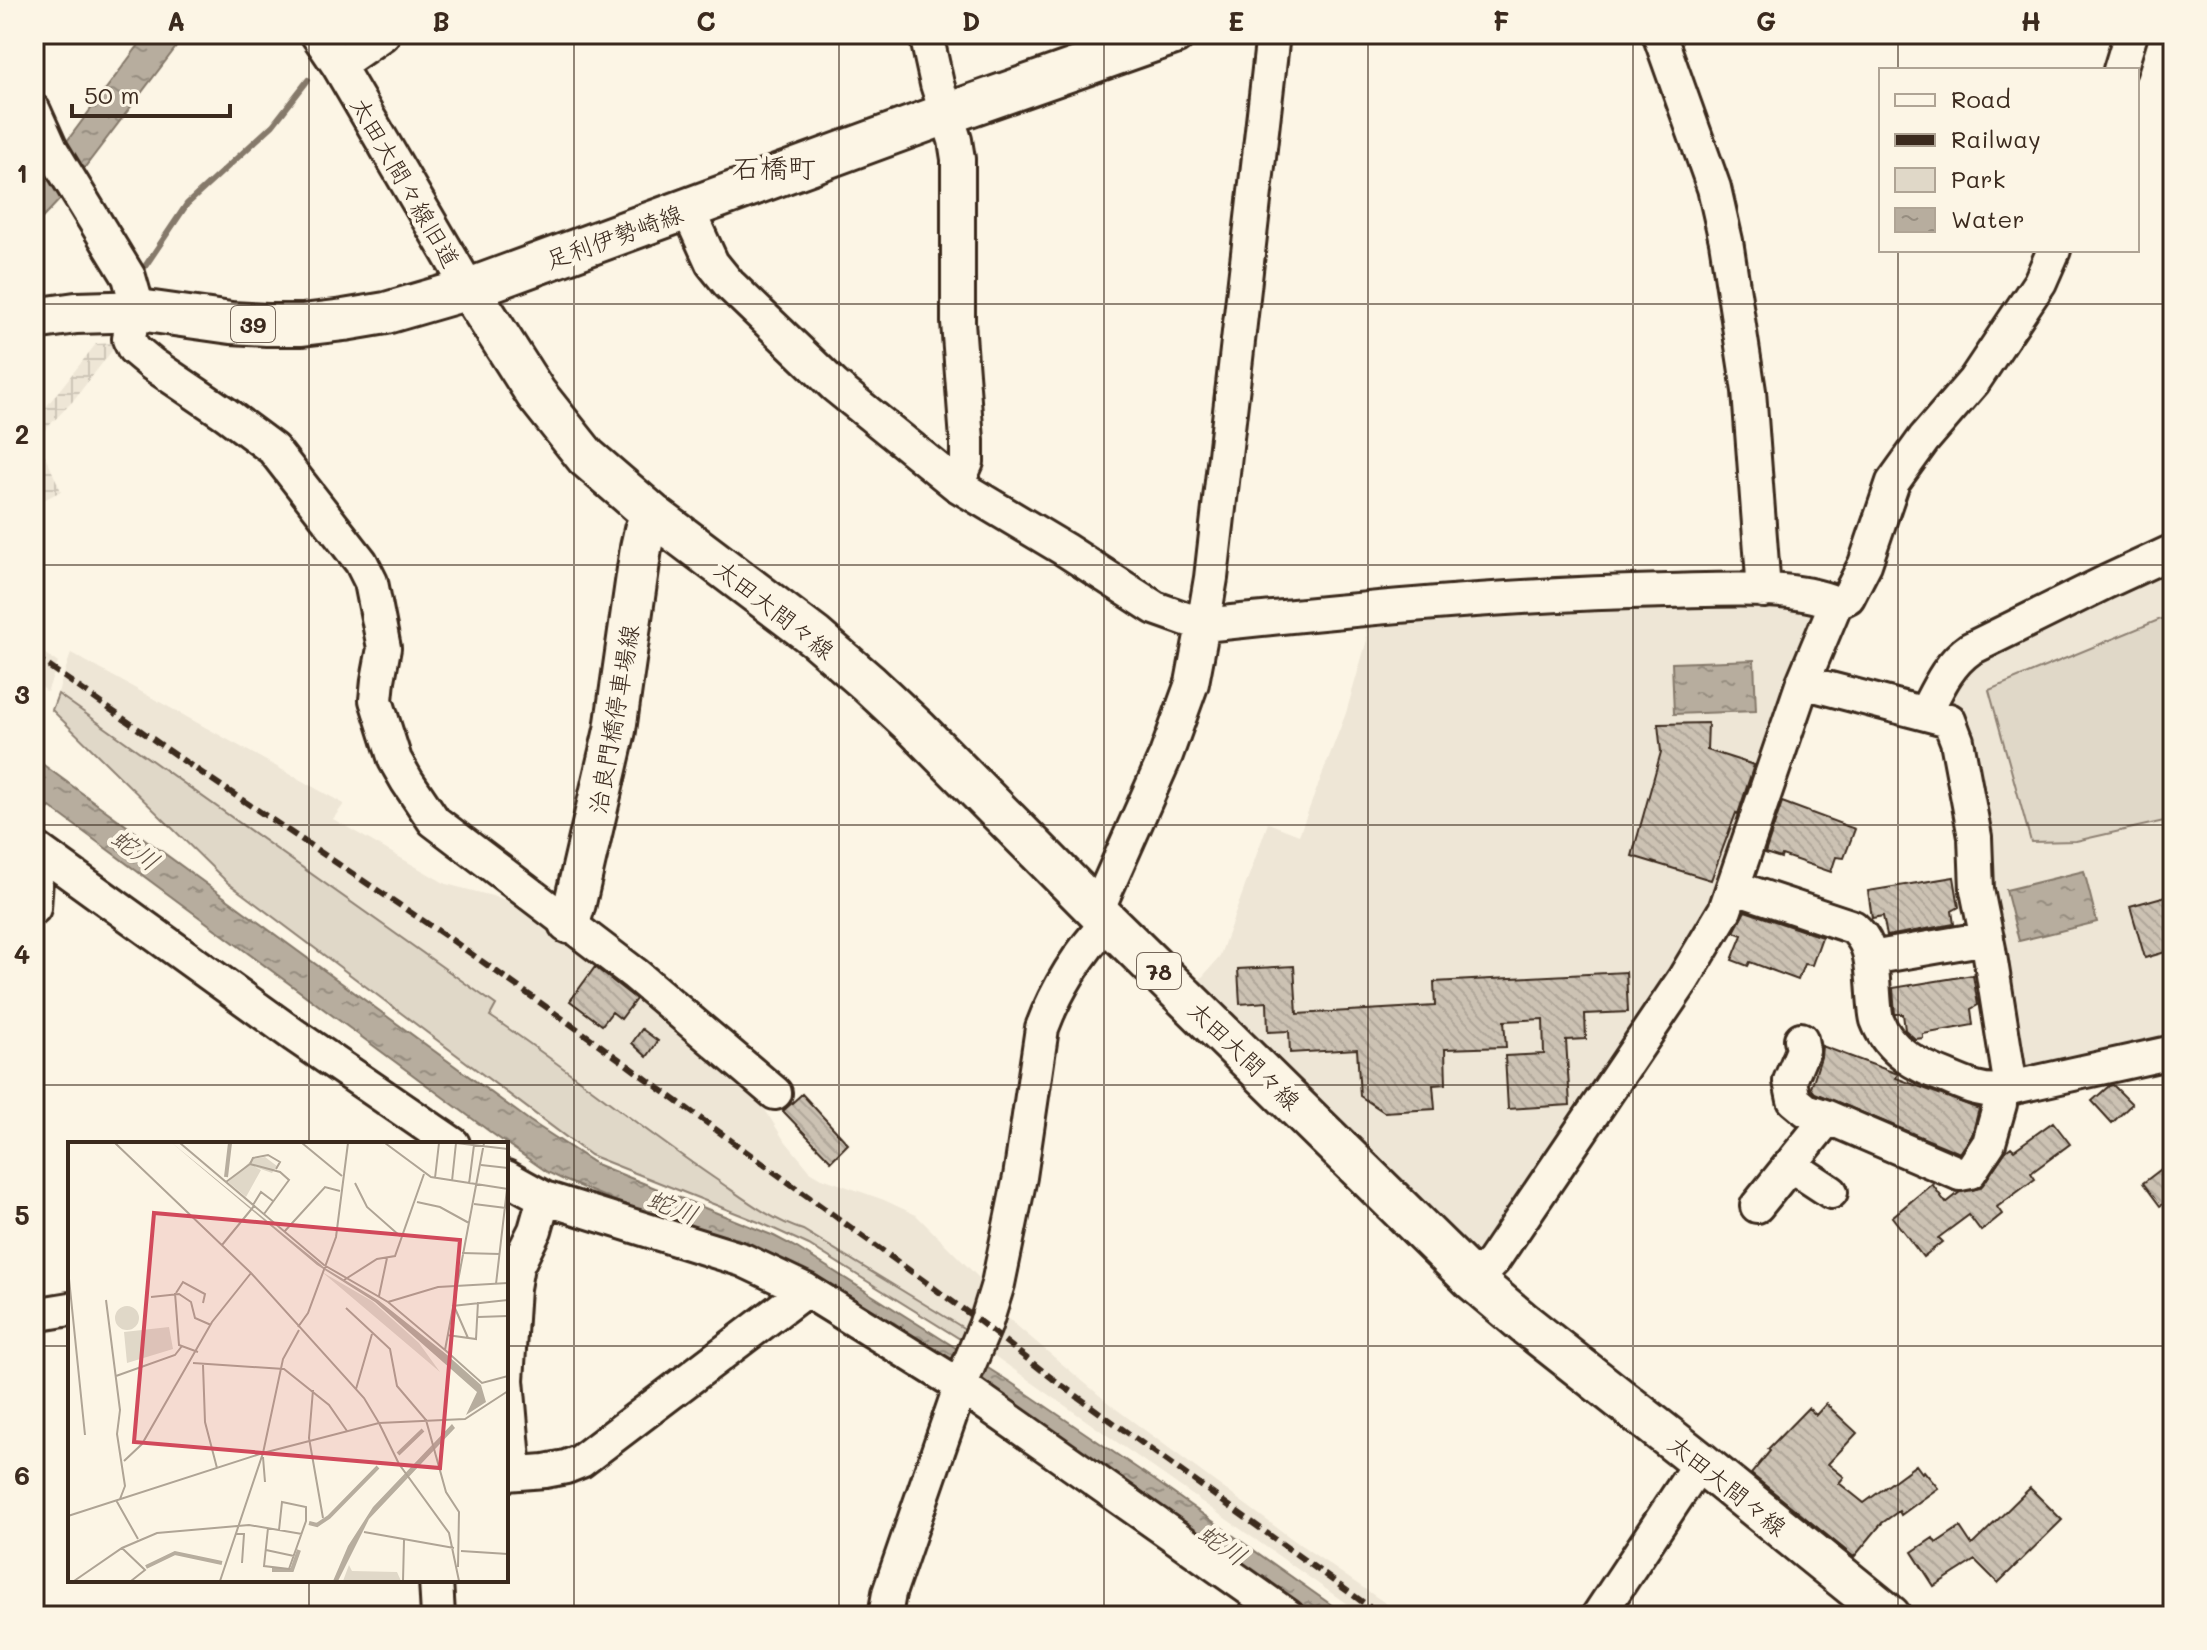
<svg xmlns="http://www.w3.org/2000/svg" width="2207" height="1650" font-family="Mali,'Klee One',sans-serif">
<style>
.built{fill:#eee6d6}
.industrial{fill:url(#industrial-grid)}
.green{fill:#e0d8c8;stroke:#8e8173;stroke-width:2}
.water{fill:url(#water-ripples);stroke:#85796b;stroke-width:2}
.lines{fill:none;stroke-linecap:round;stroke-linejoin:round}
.stream{stroke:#85796b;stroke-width:6}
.building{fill:url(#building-back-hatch);stroke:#3b2a1e;stroke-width:2}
.minor-casing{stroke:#3b2a1e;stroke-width:38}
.major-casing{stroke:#3b2a1e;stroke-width:46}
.minor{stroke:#fcf5e5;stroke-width:32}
.major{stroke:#fcf5e5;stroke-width:40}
.rail{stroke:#3b2a1e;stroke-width:6;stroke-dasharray:12 6;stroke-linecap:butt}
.grid{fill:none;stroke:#3b2a1e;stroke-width:2;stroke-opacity:0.55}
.labels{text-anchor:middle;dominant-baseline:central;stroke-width:8;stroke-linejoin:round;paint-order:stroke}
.shield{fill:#fcf5e5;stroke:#75675a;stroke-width:2}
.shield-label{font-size:22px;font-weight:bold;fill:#3b2a1e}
.street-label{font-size:24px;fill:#3b2a1e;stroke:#fcf5e5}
.water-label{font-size:26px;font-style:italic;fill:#605144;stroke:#fcf5e5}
.quarter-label{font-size:28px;fill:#3b2a1e;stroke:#fcf5e5}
.inset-river{fill:none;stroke:#b7ad9e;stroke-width:4}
.inset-road{fill:none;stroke:#afa495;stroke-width:2}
.view{fill:#d1495b;fill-opacity:0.15;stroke:#d1495b;stroke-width:4}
.inset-edge{fill:none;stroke:#3b2a1e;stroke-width:4}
.neatline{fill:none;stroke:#3b2a1e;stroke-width:3}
.grid-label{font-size:26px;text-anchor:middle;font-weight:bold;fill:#3b2a1e}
</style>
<defs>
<pattern id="industrial-grid" width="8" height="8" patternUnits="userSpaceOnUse" patternTransform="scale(2)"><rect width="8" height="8" fill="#eee6d6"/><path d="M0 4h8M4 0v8" fill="none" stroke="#cdc5b7"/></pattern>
<pattern id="water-ripples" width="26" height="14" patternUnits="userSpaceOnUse" patternTransform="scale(2)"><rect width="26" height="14" fill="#b7ad9e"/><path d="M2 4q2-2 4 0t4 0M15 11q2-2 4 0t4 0" fill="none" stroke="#968d80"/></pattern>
<pattern id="building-back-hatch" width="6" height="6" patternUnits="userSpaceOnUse" patternTransform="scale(2)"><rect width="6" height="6" fill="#ccc2b3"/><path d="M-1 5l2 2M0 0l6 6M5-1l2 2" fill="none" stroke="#b0a79a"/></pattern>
</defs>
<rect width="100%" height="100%" fill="#fcf5e5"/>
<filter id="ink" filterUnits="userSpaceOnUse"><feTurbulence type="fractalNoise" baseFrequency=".0125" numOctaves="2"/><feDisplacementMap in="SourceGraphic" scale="16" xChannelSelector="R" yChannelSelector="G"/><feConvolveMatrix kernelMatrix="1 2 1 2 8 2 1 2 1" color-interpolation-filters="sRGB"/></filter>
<g filter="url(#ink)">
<path class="built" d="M 2173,564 L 2173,1040 L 2036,1074 L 2021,1067 L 1943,704 L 1978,657 Z
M 1493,603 L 1809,603 L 1813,614 L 1709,915 L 1485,1252 L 1465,1246 L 1197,983 L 1219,958 L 1268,823 L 1299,835 L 1346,713 L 1367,640 L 1364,614 Z
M 34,646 L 58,663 L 47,692 L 34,679 Z
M 71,653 L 344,804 L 333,819 L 446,884 L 500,898 L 537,914 L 639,994 L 759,1100 L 782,1137 L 810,1171 L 822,1178 L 884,1200 L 916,1215 L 986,1285 L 965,1342 L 809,1245 L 761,1223 L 590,1155 L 228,883 L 52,710 Z
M 1003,1314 L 1112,1406 L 1295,1541 L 1404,1616 L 1364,1616 L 986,1350 Z"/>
<path class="industrial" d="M 118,343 L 72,402 L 37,438 L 61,491 L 34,505 L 34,418 L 42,412 L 96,344 Z"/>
<path class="green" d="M 2173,614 L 2173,819 L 2076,841 L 2031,842 L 1989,690 Z
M 58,694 L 496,1005 L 490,1016 C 566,1067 637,1126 714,1178 C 742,1197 770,1220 803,1230 L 970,1332 L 965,1342 L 809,1245 L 761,1223 L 590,1155 L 228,883 L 52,710 Z"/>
<path class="water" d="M 147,34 L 186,34 L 63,196 L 34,227 L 34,174 L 64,145 Z
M 1754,660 L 1756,711 L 1674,714 L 1672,663 Z
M 34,758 L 530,1121 L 596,1164 L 774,1236 L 797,1248 L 1010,1382 L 1150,1477 L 1347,1616 L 1308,1616 L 1157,1507 L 765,1256 L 637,1210 L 564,1180 L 547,1172 L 493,1134 L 50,807 L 34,824 L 34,816 L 43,803 L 34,795 Z
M 2084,871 L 2097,922 L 2019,941 L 2006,890 Z"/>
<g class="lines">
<path class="stream" d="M 144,268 L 187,204 L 273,125 L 308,80"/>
</g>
<path class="building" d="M 1708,723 L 1707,750 L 1754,765 L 1738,814 L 1736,813 L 1711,880 L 1632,856 L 1661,752 L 1658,724 Z
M 1782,802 L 1855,829 L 1844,858 L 1836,857 L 1831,872 L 1782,855 L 1781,858 L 1765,853 Z
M 1954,877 L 1959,907 L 1952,911 L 1954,924 L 1887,936 L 1883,916 L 1872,918 L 1868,891 Z
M 2173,894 L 2173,944 L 2168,945 L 2169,951 L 2145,958 L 2130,906 Z
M 1745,911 L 1822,937 L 1812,965 L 1804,964 L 1798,980 L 1750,962 L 1748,966 L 1732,960 L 1742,935 L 1734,932 Z
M 1294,966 L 1297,1014 L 1435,1006 L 1434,982 L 1626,972 L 1628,1012 L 1585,1014 L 1586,1039 L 1566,1040 L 1570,1105 L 1508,1109 L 1505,1056 L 1544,1054 L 1543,1019 L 1504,1021 L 1506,1047 L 1445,1049 L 1446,1084 L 1433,1085 L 1435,1109 L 1384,1112 L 1360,1096 L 1357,1049 L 1290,1053 L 1289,1031 L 1268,1032 L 1267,1002 L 1240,1004 L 1238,969 Z
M 595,967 L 636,999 L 621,1019 L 612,1012 L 602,1025 L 570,1001 Z
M 1973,975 L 1978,1005 L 1971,1009 L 1973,1025 L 1923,1034 L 1923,1038 L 1915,1039 L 1905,1030 L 1903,1014 L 1895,1014 L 1893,988 Z
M 642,1029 L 658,1041 L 647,1057 L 632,1043 Z
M 1822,1046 L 1898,1074 L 1896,1078 L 1979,1109 L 1972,1135 L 1960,1153 L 1815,1093 L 1811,1088 L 1821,1057 Z
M 2113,1085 L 2132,1104 L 2112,1123 L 2092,1101 L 2109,1086 Z
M 802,1094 L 848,1144 L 831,1161 L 783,1111 Z
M 2053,1122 L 2070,1144 L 2031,1173 L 2035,1179 L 1997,1207 L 2002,1214 L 1981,1231 L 1969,1215 L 1938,1238 L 1942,1242 L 1923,1257 L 1892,1217 L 1932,1184 L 1946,1203 L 1960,1192 L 1980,1188 L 2006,1151 L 2011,1147 L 2014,1150 Z
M 2173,1160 L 2173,1216 L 2163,1204 L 2160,1206 L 2143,1183 Z
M 1826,1404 L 1857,1433 L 1828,1464 L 1844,1477 L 1839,1483 L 1864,1503 L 1916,1465 L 1922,1473 L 1924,1471 L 1938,1488 L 1901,1515 L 1899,1511 L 1882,1523 L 1854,1557 L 1751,1474 L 1770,1451 L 1768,1449 L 1808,1408 L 1816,1415 Z
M 2030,1488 L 2062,1520 L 1998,1583 L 1975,1560 L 1934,1586 L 1912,1552 L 1933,1538 L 1936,1543 L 1960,1527 L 1972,1545 Z"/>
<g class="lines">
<g class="minor-casing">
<path id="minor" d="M 317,34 L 338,65 L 469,289
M 926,34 L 937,84 L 955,140 L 958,159 L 958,322 L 967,440 L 967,462 L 957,485
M 1659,34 L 1714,188 L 1726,241 L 1749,391 L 1764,591
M 338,65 L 383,34
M 2120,70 L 2131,34
M 34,111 L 51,149 L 129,277 L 135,298 L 129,339 L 134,349 L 152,364 L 226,414 L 273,449 L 361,562 L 371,582 L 384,648 L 378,680 L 376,700 L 395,760 L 407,781 L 434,821 L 635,974 L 775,1093
M 688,210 L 712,263 L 729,284 L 835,386 L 957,485 L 1064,549 L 1155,608 L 1203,625 C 1358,609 1512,594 1668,591 C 1718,590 1791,584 1836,603
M 1803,682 L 1949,720 L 1957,741 L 1975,837 L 1977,890 L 1989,949 L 2011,1088
M 1925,713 C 1937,690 1948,664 1970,649 L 2106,582 L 2173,551
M 34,847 L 38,850 L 34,908
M 38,850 L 294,1035 L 453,1144
M 1733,887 L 1853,927 C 1867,939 1870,952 1872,970 C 1874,983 1874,1009 1877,1020 C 1889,1052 1918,1066 1947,1077 C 1964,1084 1982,1093 2001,1090 L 2173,1052
M 1095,907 L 1103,897 L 1166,755 L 1192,683 L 1203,625 L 1211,578 L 1273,34
M 1871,958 L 1987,938
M 1801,1039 L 1803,1050 L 1790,1081 L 1794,1100 L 1806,1110 L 1827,1117 L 1960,1174 L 1970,1172 L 1989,1143 L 2000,1104 L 2001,1090
M 1790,1165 L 1831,1192
M 506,1177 L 544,1198 L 743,1260 L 806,1290 L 961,1386 L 1288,1616
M 1757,1206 L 1823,1124 L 1827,1117
M 1474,1281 L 1493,1261 L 1683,980 L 1725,910 L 1803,682 L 1836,603 L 1848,597 L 1865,564 L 1893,482 L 1924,439 L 1974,381 L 2040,282 L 2054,250
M 34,1315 L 70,1309
M 515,1472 L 507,1380 L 513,1288 L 517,1266 L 535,1230 L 544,1198
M 506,1474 L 545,1471 L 566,1467 L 581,1461 L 806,1290
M 436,1580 L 438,1616
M 885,1616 L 889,1593 L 963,1379 L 985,1326 L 998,1284 L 1020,1177 L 1042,1028 C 1056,990 1080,951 1108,922
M 1598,1616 L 1700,1462"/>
</g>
<g class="major-casing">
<path id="major" d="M 469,289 L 536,394 L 586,457 L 652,514 L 815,637 L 868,683 L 917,729 L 1108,922 L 1474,1281 L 1525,1324 L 1700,1462 L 1890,1616
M 34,319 L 76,313 L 146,311 L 231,323 L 267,325 L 302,325 L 344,320 L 386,313 L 469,289 L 946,114 L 1174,34
M 569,923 L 575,903 L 615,730 L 641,548 L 645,530 L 652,514"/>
</g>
<use href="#minor" class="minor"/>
<use href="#major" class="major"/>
<path class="rail" d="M 34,656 L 184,761 L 449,938 L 590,1038 L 975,1318 L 1053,1379 L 1382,1616"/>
</g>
</g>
<path class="grid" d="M 309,34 L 309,1144M 574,34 L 574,1616M 839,34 L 839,1616M 1104,34 L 1104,1616M 1368,34 L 1368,1616M 1633,34 L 1633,1616M 1898,34 L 1898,70M 1898,250 L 1898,1616M 34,304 L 2173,304M 34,565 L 2173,565M 34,825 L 2173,825M 34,1085 L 2173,1085M 34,1346 L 70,1346M 506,1346 L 2173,1346M 309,1580 L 309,1616"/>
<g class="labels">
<g class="shield">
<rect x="231" y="306" width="44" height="36" rx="6"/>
<rect x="1137" y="953" width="44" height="36" rx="6"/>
</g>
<g class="shield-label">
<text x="253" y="324">39</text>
<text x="1159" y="971">78</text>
</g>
<g class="street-label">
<text transform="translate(406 182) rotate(60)">太田大間々線旧道</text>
<text transform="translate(614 236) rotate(-20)">足利伊勢崎線</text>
<text transform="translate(775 609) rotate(38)">太田大間々線</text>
<text transform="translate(613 719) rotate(-80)">治良門橋停車場線</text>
<text transform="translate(1245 1055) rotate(44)">太田大間々線</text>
<text transform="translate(1728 1485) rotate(39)">太田大間々線</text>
</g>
<g class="water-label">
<text transform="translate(136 849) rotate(36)">蛇川</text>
<text transform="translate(673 1206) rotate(22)">蛇川</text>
<text transform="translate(1223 1544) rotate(35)">蛇川</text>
</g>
<g class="quarter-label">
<text x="774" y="167">石橋町</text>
</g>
</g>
<g transform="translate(68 1142)">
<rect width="440" height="440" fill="#fcf5e5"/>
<path d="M 254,130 L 304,159 L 351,201 L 372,230 ZM47 176a12 12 0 1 1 24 0a12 12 0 1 1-24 0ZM 101,185 L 105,207 L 59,221 L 56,190 ZM 281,423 L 284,429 L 329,430 L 333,439 L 275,439 Z" fill="#e0d8c8"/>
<path d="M 197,15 L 209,24 L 204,31 L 187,25 L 193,28 L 178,55 L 160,40 L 185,17 Z" fill="#e0d8c8"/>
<path d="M 104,1 L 257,126 L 310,158 L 378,212 L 413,243 L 418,260 L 398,273 L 409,250 L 307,160 L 249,123 ZM 384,282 L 387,286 L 301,377 L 270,439 L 265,439 L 280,404 L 305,365 Z" fill="#b7ad9e"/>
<path class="inset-river" d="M 158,35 L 162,1M 330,312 L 355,288M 241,381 L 249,383 L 261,375 L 310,325M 78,425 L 107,411 L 154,421M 204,428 L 224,428 L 231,408"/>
<path class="inset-road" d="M 47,1 L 183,131 L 296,256 L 311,281M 112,1 L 256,123 L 320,160 L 377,208M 234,1 L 274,34M 317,1 L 363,35 L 440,47M 388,1 L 440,7M 416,1 L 377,208 L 414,241 L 440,234M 182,22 L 185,16 L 200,13 L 212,20 L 208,27M 413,23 L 440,26M 367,36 L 371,1M 384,39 L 388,1M 158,40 L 182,22 L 212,30 L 221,38 L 196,72M 287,41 L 299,65 L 332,94M 401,42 L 406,3M 349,60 L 372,65 L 401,81M 406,62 L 438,66M 185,63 L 193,50 L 205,59M 216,90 L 257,45 L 272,49M 154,103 L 186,64M 394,111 L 432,112M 0,127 L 17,293M 276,138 L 309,117 L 327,114 L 356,32M 428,142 L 439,47M 107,151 L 111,203 L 130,210M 108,151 L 115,140 L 137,152 L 135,161M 311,154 L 319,116M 83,155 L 111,152 L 123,160 L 127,176 L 143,183M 38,158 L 52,268 L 49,292 L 57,344 L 52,357M 320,160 L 370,145 L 440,141M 384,164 L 440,158M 386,164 L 400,196M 278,166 L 322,207 L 329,244 L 358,278 L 378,350 L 391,370 L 390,425M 410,175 L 440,174M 230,185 L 240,171 L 268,95 L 280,1M 379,193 L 408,197 L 410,160M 125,221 L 216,227 L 261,263 L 279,289M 135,223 L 137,280 L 149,326M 48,234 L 107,213 L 114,204M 288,247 L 304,192M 245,248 L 241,296 L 255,376M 311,281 L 331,322 L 381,391 L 391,439M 195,315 L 197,340M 56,319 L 74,302 L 144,180 L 183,131M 48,358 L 70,397M 0,374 L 195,311 L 311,281 L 397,277 L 440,249M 200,386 L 196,424 L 221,427 L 238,379 L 238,365 L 214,360 L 211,388M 296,390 L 386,406M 167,392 L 176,392 L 174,421M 54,406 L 77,428 L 63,439M 198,408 L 226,414M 393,409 L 440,412M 6,439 L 54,406 L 89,391 L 181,383 L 234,392M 152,439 L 195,311 L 215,217 L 231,188M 335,439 L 336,398"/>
<path class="view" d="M 86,71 L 392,98 L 372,326 L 66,300 Z"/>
<rect width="440" height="440" class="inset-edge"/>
</g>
<rect width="2207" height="1650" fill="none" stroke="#fcf5e5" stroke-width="88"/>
<rect x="1879" y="68" width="260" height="184" fill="#fcf5e5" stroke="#afa495" stroke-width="2"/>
<rect x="1895" y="94" width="40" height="12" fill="#fcf5e5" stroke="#afa495" stroke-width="2"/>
<text x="1951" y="108" font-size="24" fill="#3b2a1e">Road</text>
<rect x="1895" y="134" width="40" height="12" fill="#3b2a1e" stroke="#afa495" stroke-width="2"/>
<text x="1951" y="148" font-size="24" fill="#3b2a1e">Railway</text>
<rect x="1895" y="168" width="40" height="24" fill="#e0d8c8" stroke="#afa495" stroke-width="2"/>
<text x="1951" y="188" font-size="24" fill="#3b2a1e">Park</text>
<rect x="1895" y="208" width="40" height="24" fill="url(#water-ripples)" stroke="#afa495" stroke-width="2"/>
<text x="1951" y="228" font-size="24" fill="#3b2a1e">Water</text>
<path d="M72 104v12h158v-12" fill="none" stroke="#3b2a1e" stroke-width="4"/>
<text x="84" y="104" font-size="24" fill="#3b2a1e" stroke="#fcf5e5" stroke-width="6" paint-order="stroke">50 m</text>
<rect x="44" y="44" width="2119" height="1562" class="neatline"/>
<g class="grid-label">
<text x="176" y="31">A</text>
<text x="441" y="31">B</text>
<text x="706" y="31">C</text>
<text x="971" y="31">D</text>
<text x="1236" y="31">E</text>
<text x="1501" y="31">F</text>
<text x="1766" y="31">G</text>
<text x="2031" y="31">H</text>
<text x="22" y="183">1</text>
<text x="22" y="444">2</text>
<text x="22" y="704">3</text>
<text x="22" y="964">4</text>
<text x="22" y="1225">5</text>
<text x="22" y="1485">6</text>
</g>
</svg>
